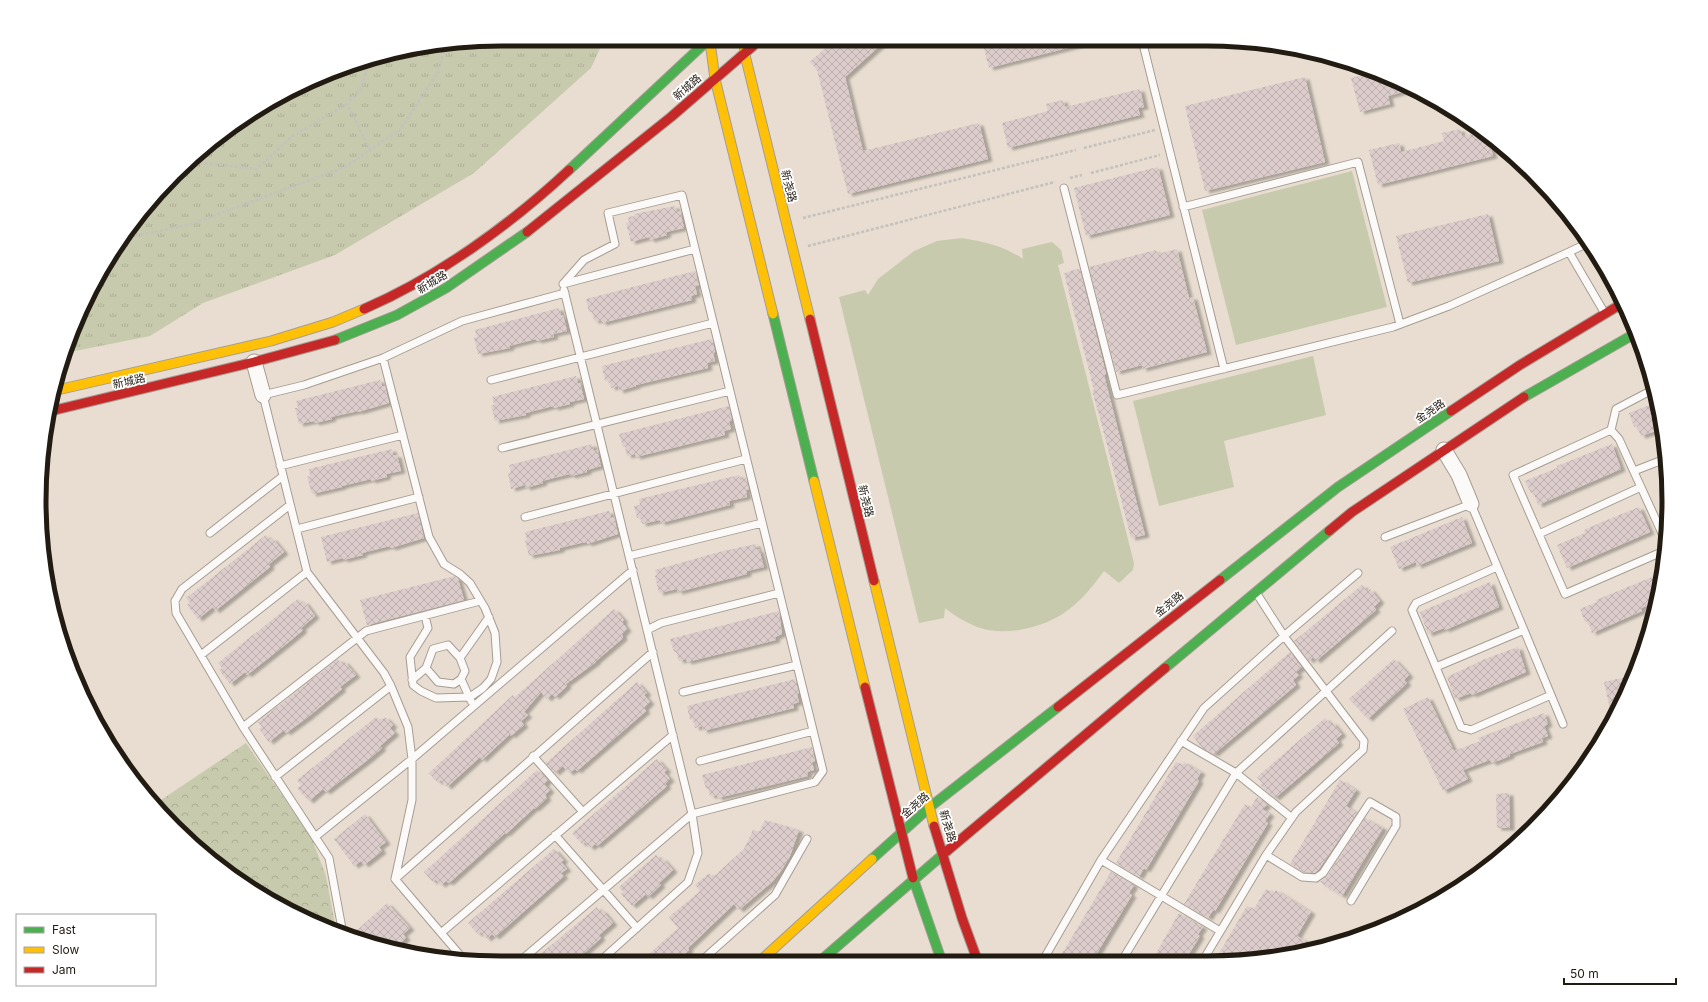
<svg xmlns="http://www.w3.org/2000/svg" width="1708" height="1002" font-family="Inter,'Noto Sans SC',sans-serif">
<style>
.grass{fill:#c8caad}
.forest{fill:url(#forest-crowns)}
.park{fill:url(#park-tufts)}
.building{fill:url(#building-cross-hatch);filter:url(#shadow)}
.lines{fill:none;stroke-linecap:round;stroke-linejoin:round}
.lane-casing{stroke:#a59d93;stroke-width:9}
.street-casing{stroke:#a59d93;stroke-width:17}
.fast-casing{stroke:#a59d93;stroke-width:11}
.slow-casing{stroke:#a59d93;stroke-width:11}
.jam-casing{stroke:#a59d93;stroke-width:11}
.path{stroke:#c5c1bc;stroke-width:2.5;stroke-dasharray:3 2;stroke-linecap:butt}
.lane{stroke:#fcfaf8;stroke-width:7}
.street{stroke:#fcfaf8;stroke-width:15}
.fast{stroke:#4caf50;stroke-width:9}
.slow{stroke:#ffc107;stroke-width:9}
.jam{stroke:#c62828;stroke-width:9}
.labels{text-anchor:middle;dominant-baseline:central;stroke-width:3.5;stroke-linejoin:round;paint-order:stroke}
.street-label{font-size:11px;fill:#221b12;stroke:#fff}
.rim{fill:none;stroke:#221b12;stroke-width:5}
</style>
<defs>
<pattern id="forest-crowns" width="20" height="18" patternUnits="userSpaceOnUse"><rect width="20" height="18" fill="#c8caad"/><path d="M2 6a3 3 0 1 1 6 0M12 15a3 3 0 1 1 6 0" fill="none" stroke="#acad94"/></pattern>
<pattern id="park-tufts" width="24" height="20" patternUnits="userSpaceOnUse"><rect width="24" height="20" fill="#c8caad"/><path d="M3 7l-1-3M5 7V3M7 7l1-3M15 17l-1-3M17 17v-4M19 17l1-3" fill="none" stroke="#acad94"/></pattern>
<pattern id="building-cross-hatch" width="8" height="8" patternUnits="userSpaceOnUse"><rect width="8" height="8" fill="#dccdcc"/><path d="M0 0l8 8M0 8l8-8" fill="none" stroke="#bcafae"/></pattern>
<filter id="shadow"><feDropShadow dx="4.5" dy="2.5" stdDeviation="1" flood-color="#0004"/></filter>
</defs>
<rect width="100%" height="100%" fill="#e8ddd0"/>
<path class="grass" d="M 1352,171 L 1387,307 L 1236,345 L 1202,210 Z
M 962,238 C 985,242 1004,246 1023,259 L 1022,249 L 1052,242 L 1061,250 L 1064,263 L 1058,265 L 1134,563 L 1133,570 L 1119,583 L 1104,571 C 1080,604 1060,623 1019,630 C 1005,632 991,632 977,627 C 965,622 955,616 945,608 L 944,618 L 919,623 L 839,297 L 865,290 L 868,295 L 878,279 L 914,251 L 937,241 Z
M 1313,356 L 1326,415 L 1224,441 L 1234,487 L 1159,506 L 1133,401 Z"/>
<path class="forest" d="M 246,743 L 312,839 L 326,876 L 336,930 L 245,885 L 196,848 L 155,804 Z"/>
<path class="park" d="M 603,42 L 591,68 L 474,173 L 335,255 L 203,303 L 150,336 L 65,353 L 87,297 L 117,244 L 174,174 L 220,134 L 296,87 L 353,63 L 440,43 Z"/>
<path class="building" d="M 885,41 L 845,77 L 863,151 L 979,123 L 988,159 L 848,194 L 817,70 L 810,62 L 832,42 Z
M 982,41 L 1078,41 L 1079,45 L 989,68 Z
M 1374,72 L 1410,90 L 1388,96 L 1390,104 L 1360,112 L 1351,78 Z
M 1305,77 L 1325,162 L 1205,191 L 1185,106 Z
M 1140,89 L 1144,107 L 1138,108 L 1140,115 L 1008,148 L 1002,123 L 1048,111 L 1046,104 L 1063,100 L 1065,107 Z
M 1460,129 L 1462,136 L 1482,132 L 1488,137 L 1493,156 L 1378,185 L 1369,150 L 1399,143 L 1401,152 L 1444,141 L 1442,133 Z
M 1158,167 L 1170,215 L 1086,236 L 1074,188 Z
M 675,206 L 677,212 L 680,211 L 684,228 L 666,232 L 667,235 L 650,240 L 649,237 L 631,242 L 626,223 L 629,222 L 628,217 L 635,216 L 634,214 Z
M 1488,214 L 1499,261 L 1408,283 L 1396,236 Z
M 1177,249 L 1189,298 L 1193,297 L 1207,352 L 1142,369 L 1142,365 L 1116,372 L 1089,267 L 1156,250 L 1157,254 Z
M 1077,269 L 1080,269 L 1106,374 L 1104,375 L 1145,535 L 1131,538 L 1101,422 L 1092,391 L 1094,390 L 1064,273 Z
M 695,271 L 699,285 L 695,286 L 697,294 L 691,296 L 692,300 L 602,323 L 601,320 L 594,321 L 592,312 L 589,312 L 586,299 Z
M 559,308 L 561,316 L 563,315 L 567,331 L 553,334 L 554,337 L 537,341 L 536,339 L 509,346 L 510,348 L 478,354 L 474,338 L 477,337 L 475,330 Z
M 712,339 L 715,352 L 713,353 L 715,361 L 707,363 L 708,368 L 636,385 L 636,386 L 619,391 L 618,386 L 611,388 L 609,380 L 605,381 L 602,366 Z
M 576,376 L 578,383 L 580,383 L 584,399 L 570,402 L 570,404 L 554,408 L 553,406 L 526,413 L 526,415 L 495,421 L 491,405 L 494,405 L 492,397 Z
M 380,380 L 382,386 L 385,386 L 389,403 L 358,412 L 358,411 L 331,417 L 332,419 L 315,423 L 314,421 L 299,424 L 295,408 L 298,408 L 296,401 Z
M 1657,402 L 1662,429 L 1641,436 L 1637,426 L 1634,427 L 1629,413 Z
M 729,406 L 732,420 L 729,421 L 731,429 L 724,431 L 725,435 L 636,457 L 635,454 L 627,456 L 625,447 L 623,447 L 619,434 Z
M 592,444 L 594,451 L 597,450 L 601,466 L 587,470 L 587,472 L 571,476 L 570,474 L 542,481 L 543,483 L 526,488 L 525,485 L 511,489 L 508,473 L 511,472 L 509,465 Z
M 1612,444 L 1621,469 L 1538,505 L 1533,492 L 1531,493 L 1525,481 L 1557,468 L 1557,466 Z
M 392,449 L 393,455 L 397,455 L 401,471 L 386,474 L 387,477 L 371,481 L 371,479 L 342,486 L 342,487 L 312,494 L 307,477 L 310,476 L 309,469 Z
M 739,475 L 740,480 L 746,478 L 749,489 L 746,490 L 747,497 L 729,501 L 730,505 L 661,523 L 660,520 L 642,524 L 640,517 L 637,518 L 634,506 L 640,505 L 639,499 Z
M 1639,507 L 1650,532 L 1567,568 L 1557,545 L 1585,533 L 1584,530 L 1602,522 Z
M 609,511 L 611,518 L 614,517 L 618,534 L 587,544 L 587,542 L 581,543 L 560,548 L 560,550 L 529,556 L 525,540 L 527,540 L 525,532 Z
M 418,513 L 424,538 L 391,548 L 390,546 L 362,553 L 363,555 L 343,560 L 343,558 L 327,562 L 321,537 Z
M 1462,517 L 1472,543 L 1417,566 L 1416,562 L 1399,569 L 1390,547 Z
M 266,535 L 270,540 L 272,538 L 284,552 L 269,564 L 270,567 L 215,611 L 213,607 L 198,619 L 187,605 L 190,603 L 186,598 Z
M 756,544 L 757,550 L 759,549 L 764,567 L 747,571 L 747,574 L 678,592 L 677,589 L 659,593 L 655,576 L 657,575 L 655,570 L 723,551 Z
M 1662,573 L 1660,591 L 1657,602 L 1641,608 L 1642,611 L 1592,633 L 1588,621 L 1585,622 L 1580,609 L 1597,602 L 1596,600 Z
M 455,576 L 458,579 L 464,600 L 367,625 L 360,600 Z
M 1490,582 L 1499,607 L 1445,630 L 1444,628 L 1428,634 L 1420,612 Z
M 1362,585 L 1367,591 L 1370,589 L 1380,601 L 1374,607 L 1376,610 L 1316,661 L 1313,657 L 1309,661 L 1294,641 Z
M 298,599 L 302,603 L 304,601 L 315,616 L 301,628 L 303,630 L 290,641 L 247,675 L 245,672 L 230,684 L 219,670 L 222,668 L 218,663 Z
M 614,609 L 624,620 L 622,622 L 627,629 L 622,634 L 623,638 L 596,661 L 596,662 L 566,684 L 567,686 L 555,697 L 552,694 L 547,699 L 541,692 L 524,712 L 528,715 L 521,721 L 524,725 L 511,736 L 510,734 L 482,760 L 480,757 L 447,787 L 441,780 L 438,782 L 429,773 L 513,695 L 515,697 Z
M 779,611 L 782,634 L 775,637 L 776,640 L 687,662 L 686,659 L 679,661 L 676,652 L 674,652 L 670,639 Z
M 1518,647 L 1526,672 L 1472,695 L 1471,693 L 1455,699 L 1447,677 L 1485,659 Z
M 1290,652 L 1302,667 L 1296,672 L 1299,675 L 1293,680 L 1296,685 L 1214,754 L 1202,748 L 1193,736 Z
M 338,659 L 341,663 L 344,661 L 356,675 L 340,687 L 342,689 L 308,717 L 286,733 L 284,730 L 269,742 L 259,729 L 262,727 L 258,722 Z
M 1394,659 L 1409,675 L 1404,680 L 1407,683 L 1368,719 L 1349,699 Z
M 1635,675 L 1634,678 L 1612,718 L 1604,682 Z
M 795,679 L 799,693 L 797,694 L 799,702 L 793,704 L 794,708 L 703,731 L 702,726 L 695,728 L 693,719 L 690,720 L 687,706 Z
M 637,682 L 647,693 L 644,695 L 650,702 L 644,708 L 646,711 L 577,771 L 575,769 L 569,773 L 563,766 L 555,773 L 546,763 Z
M 1428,697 L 1454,751 L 1480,741 L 1478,738 L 1544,713 L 1548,724 L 1544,726 L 1548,736 L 1542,738 L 1543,742 L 1510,754 L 1510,756 L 1492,763 L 1490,760 L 1463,770 L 1468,779 L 1443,791 L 1403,709 Z
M 376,717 L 380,721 L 385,717 L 393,725 L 390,728 L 395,733 L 380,746 L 382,748 L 369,759 L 326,792 L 323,789 L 309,801 L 297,788 L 301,785 L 297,780 Z
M 1325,718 L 1330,724 L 1332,722 L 1342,734 L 1336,739 L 1339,743 L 1275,798 L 1263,788 L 1260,785 L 1262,783 L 1257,777 Z
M 812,747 L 815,761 L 812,762 L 814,770 L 807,772 L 808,776 L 718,798 L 717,795 L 710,796 L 708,788 L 706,789 L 702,775 Z
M 657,759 L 667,770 L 664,772 L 670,779 L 665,784 L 667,786 L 597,846 L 595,844 L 590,848 L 585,842 L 582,844 L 572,833 Z
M 1176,762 L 1183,765 L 1184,762 L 1201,772 L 1197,779 L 1199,781 L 1146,870 L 1144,868 L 1139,877 L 1116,863 Z
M 537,770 L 548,780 L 544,784 L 550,790 L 545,795 L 547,798 L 535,809 L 534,808 L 506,834 L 505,833 L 449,883 L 446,881 L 441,885 L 435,879 L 433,882 L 424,872 Z
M 1340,780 L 1356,790 L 1346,806 L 1357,813 L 1319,869 L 1315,873 L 1304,872 L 1290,864 Z
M 1509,793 L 1510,828 L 1497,828 L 1496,794 Z
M 1257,797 L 1267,805 L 1262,809 L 1270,814 L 1265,821 L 1268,823 L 1215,911 L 1213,910 L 1208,918 L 1184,904 L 1245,804 L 1251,807 Z
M 365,814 L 386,842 L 379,847 L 382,851 L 364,865 L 361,861 L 354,866 L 334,839 Z
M 1365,818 L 1383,828 L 1342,896 L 1320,882 L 1327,876 Z
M 765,820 L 799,830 L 790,856 L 781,871 L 772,882 L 739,910 L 734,904 L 688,948 L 689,950 L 683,956 L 688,962 L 640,962 L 678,928 L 669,917 L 700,891 L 695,885 L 709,873 L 712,878 L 744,849 L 753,830 L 759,832 Z
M 554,849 L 564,860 L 561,862 L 567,869 L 561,873 L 564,876 L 495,937 L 492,934 L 487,939 L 481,932 L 478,934 L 468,923 Z
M 656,855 L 660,860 L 662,858 L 673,870 L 659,883 L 661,885 L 648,897 L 646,894 L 632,906 L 621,894 L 623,892 L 619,887 Z
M 1111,872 L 1134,885 L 1129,893 L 1132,895 L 1109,933 L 1094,958 L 1091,956 L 1087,962 L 1057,962 Z
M 1266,889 L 1274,893 L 1276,890 L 1311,912 L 1297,936 L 1306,941 L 1302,949 L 1237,962 L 1214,962 L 1247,906 L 1254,909 Z
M 387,903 L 410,928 L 403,934 L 406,938 L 396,947 L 361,940 L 354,933 Z
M 597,907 L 600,911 L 602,910 L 613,923 L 599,935 L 601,938 L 574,962 L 531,962 Z
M 1179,913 L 1203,927 L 1198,934 L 1200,936 L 1184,962 L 1151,962 Z"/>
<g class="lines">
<g class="lane-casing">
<path id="lane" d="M 1142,40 L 1224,369
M 1064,188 L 1117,395 L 1393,327 L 1449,306 L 1569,252
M 1183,207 L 1358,162 L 1400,324
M 1590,242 L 1569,252 L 1604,312
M 563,284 L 695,249
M 564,290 L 692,814 L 698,853 L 688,882 L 599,962
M 383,358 L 429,537 L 444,564 L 460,574 L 470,583 L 485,608 L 495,633 L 497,662 L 491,679 L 483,688 L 470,697 L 436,698 L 421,691 L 413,685 L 410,657 L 428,628 L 425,616
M 491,380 L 713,323
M 1654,389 L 1616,409 L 1611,430 L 1513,475 L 1565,594 L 1664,551
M 1611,430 L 1619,439 L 1661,531
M 502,448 L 730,391
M 280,466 L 403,435
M 1634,471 L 1665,459
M 290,505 L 182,589 L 175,601 L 176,613 L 243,727 L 329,858 L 343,934
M 525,517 L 746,459
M 297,529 L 419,497
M 210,533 L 283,476
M 1539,534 L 1641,487
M 1385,537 L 1471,504 L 1524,630
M 1665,541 L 1661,531 L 1666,529
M 629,556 L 762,523
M 1497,567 L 1416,603 L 1412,610 L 1461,727 L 1471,730 L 1551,695
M 647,630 L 661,623 L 779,593
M 201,655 L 307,572
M 460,658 L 489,617
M 1436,667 L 1524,630 L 1563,724
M 461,679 L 471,701
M 412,680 L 426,668 L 433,649 L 448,645 L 460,658 L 465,671 L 461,679 L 454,684 L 438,682 L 426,668
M 683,692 L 797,665
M 243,727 L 366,631 L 480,601
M 1181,741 L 1236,773 L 1292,818
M 533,756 L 583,812
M 700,761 L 813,731
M 275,777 L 391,686
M 555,835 L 637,928
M 315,837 L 412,759 L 633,570
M 1266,855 L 1302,877 L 1316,878 L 1323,873 L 1370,802 L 1396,817 L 1396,826 L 1351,901
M 1101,860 L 1220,931
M 395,879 L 653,652
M 441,933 L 673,735
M 465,961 L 395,879 L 412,800 L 412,759 L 408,727 L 391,686 L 384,673 L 307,572 L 263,395 L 304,385 L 383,358 L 462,321 L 565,293
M 519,962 L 692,814 L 815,782 L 823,771 L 682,195 L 608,213 L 615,244 L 584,260 L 563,284
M 700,962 L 775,895 L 807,839
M 1042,962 L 1101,860 L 1204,708 L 1284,636 L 1358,573
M 1121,962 L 1236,773 L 1392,631
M 1202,962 L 1266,855 L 1296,812 L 1363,750 L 1364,741 L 1284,636 L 1257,594"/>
</g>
<g class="street-casing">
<path id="street" d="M 254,362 L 263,395
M 1444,450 L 1459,475 L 1471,504"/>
</g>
<g class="fast-casing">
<path id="fast" d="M 569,170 L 706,42
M 773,314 L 814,481
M 335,340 L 397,315 L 446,288 L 527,232
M 1524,397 L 1636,333
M 1220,580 L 1338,487 L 1451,411
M 1165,668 L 1329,531
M 872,859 L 930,807 L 1058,707
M 913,878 L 942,962
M 819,962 L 947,851"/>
</g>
<g class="slow-casing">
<path id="slow" d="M 710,42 L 715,79 L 773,314
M 744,42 L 745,55 L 810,319
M 53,391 L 271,341 L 333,322 L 364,309
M 814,481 L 865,687
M 874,581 L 934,826
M 759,962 L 872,859"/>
</g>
<g class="jam-casing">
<path id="jam" d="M 527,232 L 671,117 L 753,46
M 364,309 C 438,277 510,225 569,170
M 810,319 L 874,581
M 51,411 L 254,362 L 335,340
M 1451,411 L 1520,365 L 1623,303
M 1329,531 L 1352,512 L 1524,397
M 865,687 L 913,878
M 1058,707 L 1220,580
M 934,826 L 962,918 L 978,962
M 947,851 L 1165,668"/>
</g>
<path class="path" d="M 359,62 L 367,69
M 1084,148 L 1155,130
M 370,150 L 347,104 L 360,89 L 371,59
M 185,165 L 203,163 L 257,169 L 291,137 L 347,104
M 1091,173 L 1160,155
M 1070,178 L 1082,175
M 803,218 L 1076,150
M 121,239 L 191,224 L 345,167 L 400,130 L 438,72 L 446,43
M 808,246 L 1055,182"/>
<use href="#lane" class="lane"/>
<use href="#street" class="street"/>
<use href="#fast" class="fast"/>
<use href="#slow" class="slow"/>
<use href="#jam" class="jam"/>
</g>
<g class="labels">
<g class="street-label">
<text transform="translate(687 87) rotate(-41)">新城路</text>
<text transform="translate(789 186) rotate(76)">新尧路</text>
<text transform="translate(432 282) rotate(-31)">新城路</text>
<text transform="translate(129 381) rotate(-13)">新城路</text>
<text transform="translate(1430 411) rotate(-34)">金尧路</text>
<text transform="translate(866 501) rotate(76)">新尧路</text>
<text transform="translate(1169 604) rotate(-38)">金尧路</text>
<text transform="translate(915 805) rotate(-41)">金尧路</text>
<text transform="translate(948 826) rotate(74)">新尧路</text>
</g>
</g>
<path d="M0 0H1708V1002H0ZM501 46H1207A455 455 0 0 1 1662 501V501A455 455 0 0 1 1207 956H501A455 455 0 0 1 46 501V501A455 455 0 0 1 501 46Z" fill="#fff" fill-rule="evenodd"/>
<path class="rim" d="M501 46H1207A455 455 0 0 1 1662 501V501A455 455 0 0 1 1207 956H501A455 455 0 0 1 46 501V501A455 455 0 0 1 501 46Z"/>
<rect x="16" y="914" width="140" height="72" fill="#ffffff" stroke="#a7a4a0"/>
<rect x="24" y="927" width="20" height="6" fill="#4caf50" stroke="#a7a4a0"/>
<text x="52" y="934" font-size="12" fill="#221b12">Fast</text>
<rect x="24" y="947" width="20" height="6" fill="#ffc107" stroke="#a7a4a0"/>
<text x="52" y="954" font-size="12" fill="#221b12">Slow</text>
<rect x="24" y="967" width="20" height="6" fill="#c62828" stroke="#a7a4a0"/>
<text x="52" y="974" font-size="12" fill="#221b12">Jam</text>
<path d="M1564 978v6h112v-6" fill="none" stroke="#221b12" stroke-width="2"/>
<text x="1570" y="978" font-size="12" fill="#221b12" stroke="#ffffff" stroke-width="3" paint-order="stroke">50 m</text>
</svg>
